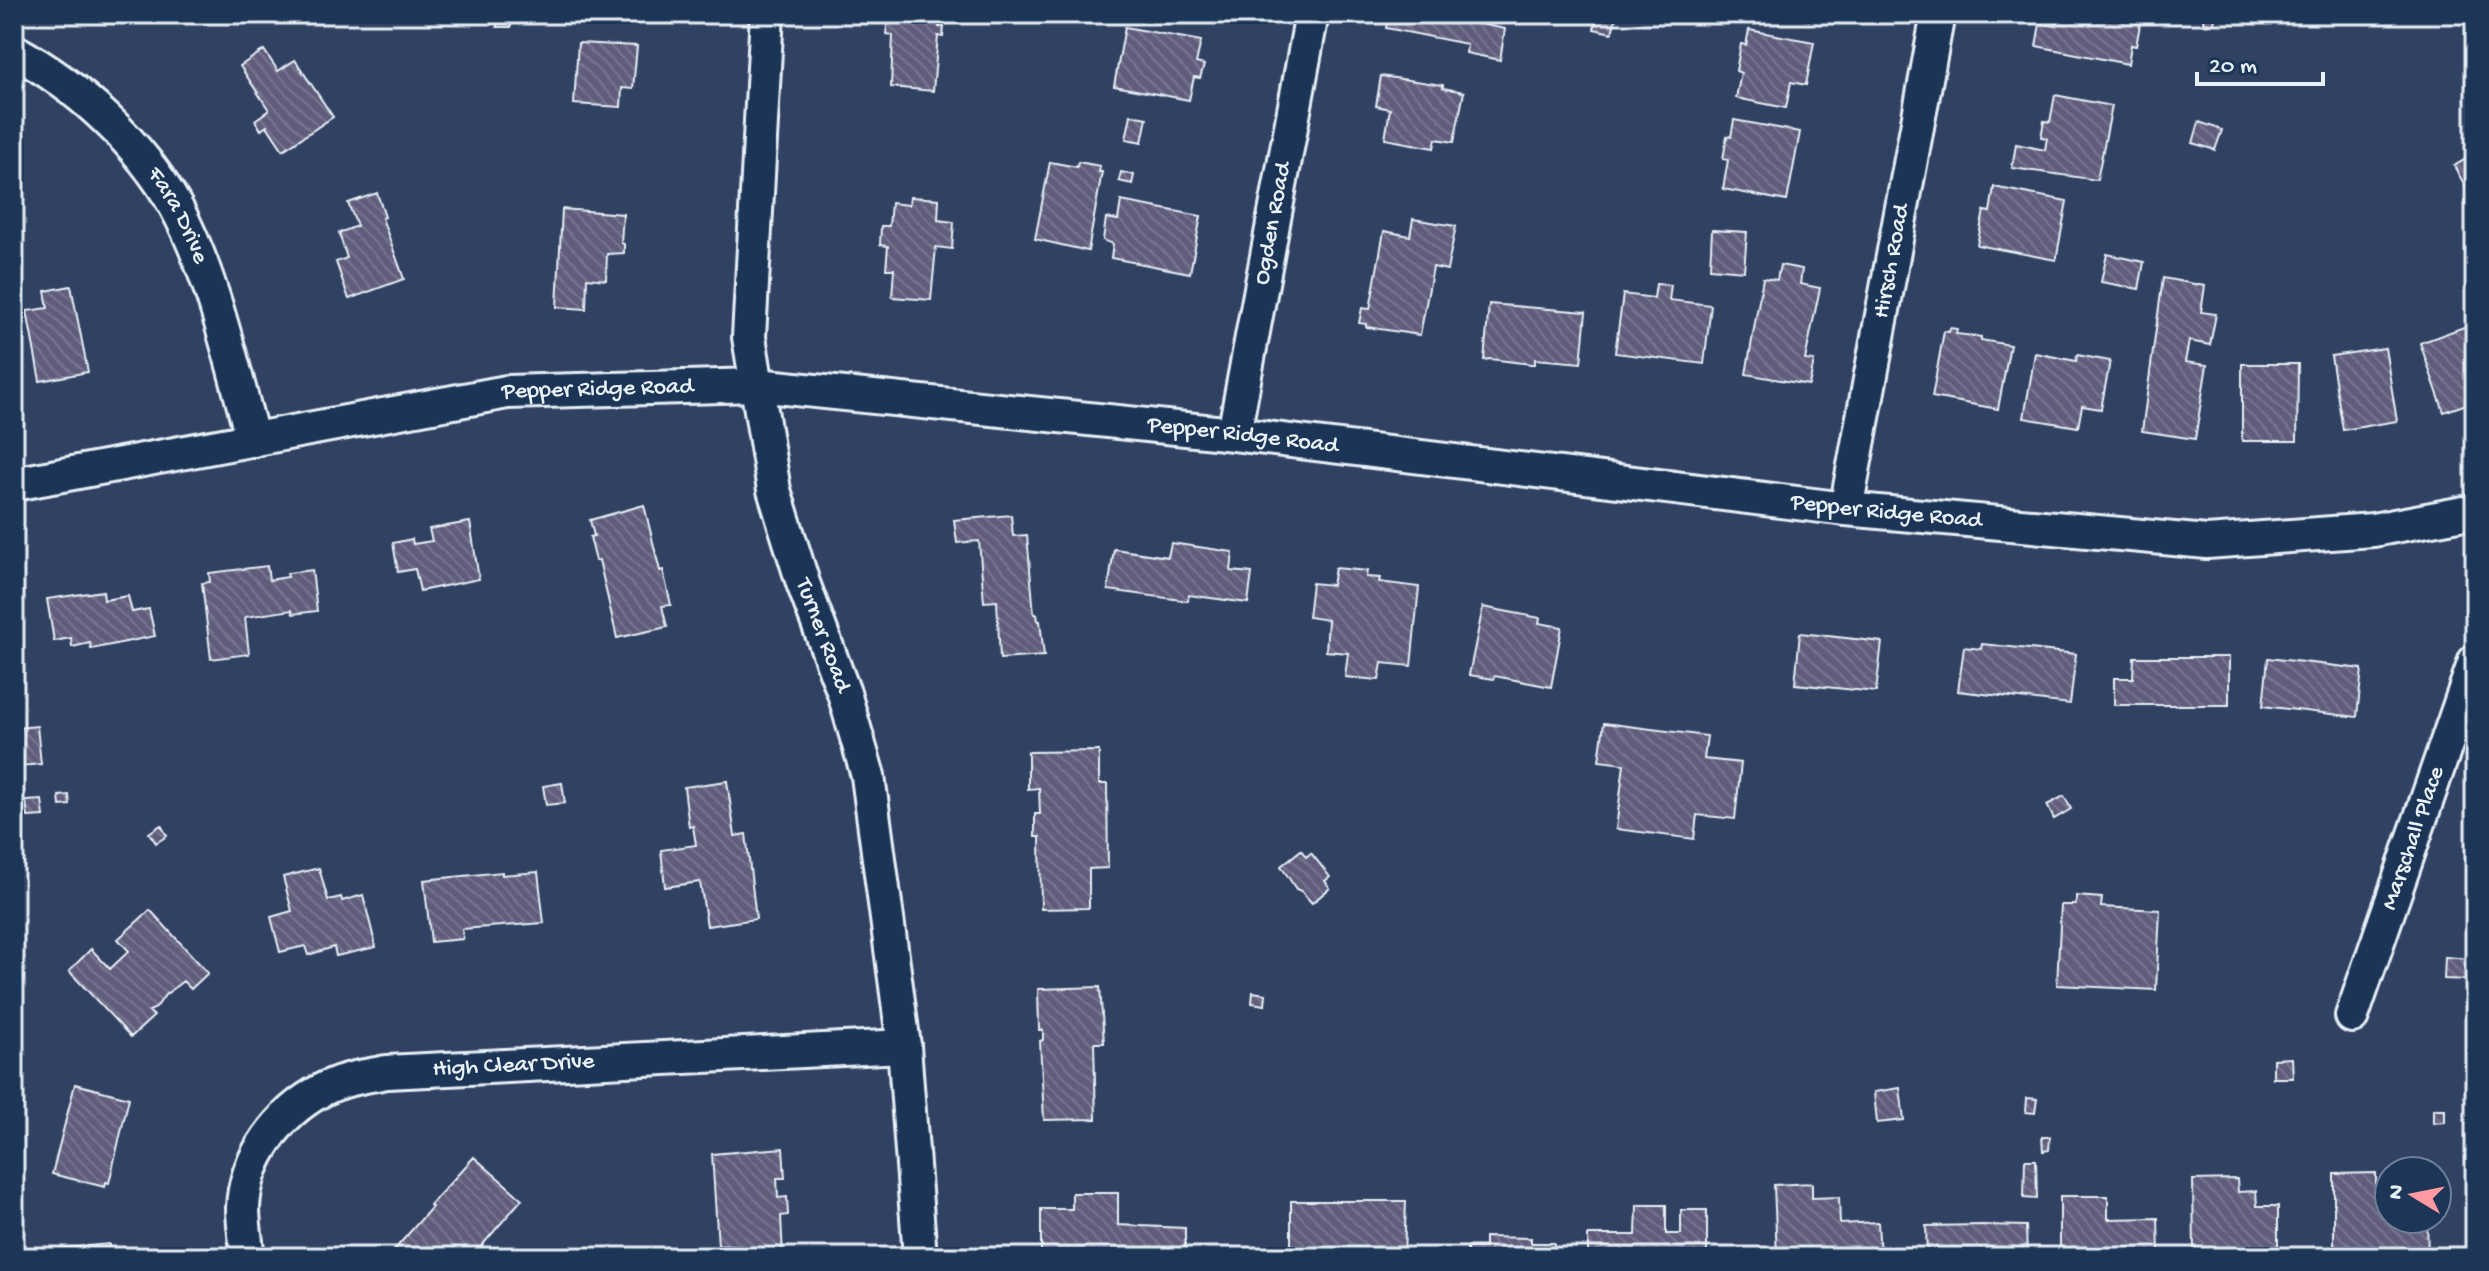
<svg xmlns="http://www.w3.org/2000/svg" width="2489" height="1271" font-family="'Gochi Hand',sans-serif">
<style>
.building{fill:url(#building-back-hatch);stroke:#e8f1f8;stroke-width:2}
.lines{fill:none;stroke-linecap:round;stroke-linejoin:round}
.minor-casing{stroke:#e8f1f8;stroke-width:38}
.minor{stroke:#1d3557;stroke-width:32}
.labels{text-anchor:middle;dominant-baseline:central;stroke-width:6;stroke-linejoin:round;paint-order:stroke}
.street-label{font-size:24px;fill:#e8f1f8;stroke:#1d3557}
</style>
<defs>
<pattern id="building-back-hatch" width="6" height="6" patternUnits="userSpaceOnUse" patternTransform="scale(2)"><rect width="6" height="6" fill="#615d7c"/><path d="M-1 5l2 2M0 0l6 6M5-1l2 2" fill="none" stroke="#78758f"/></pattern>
</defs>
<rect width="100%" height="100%" fill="#314162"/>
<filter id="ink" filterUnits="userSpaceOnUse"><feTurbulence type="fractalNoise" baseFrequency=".0125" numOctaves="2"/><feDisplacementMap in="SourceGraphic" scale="16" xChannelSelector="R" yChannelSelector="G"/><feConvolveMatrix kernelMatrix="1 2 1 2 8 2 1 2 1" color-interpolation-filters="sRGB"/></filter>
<g filter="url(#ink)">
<path class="building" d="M 183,14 L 201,14 L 193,23 Z
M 497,14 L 511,14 L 511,27 L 497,27 Z
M 895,14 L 940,14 L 939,27 L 944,27 L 943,37 L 938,36 L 933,91 L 891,87 L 893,35 L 886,34 L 888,20 L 895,20 Z
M 1389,14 L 1478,14 L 1476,23 L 1505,29 L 1500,60 L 1466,53 L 1467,44 L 1386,28 Z
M 1598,14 L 1617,14 L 1612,33 L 1594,29 Z
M 1784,14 L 1810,14 L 1809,20 L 1783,16 Z
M 2058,14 L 2142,14 L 2136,46 L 2131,45 L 2128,64 L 2036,46 L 2040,24 L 2056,26 Z
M 2204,14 L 2216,14 L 2214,23 L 2203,22 Z
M 1125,27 L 1201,41 L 1196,63 L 1204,65 L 1200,78 L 1194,77 L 1189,100 L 1114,86 Z
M 1749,30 L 1814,42 L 1806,85 L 1791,82 L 1786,108 L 1736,98 L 1741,73 L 1736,71 L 1741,44 L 1746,45 Z
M 578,43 L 637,46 L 633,89 L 622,88 L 621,107 L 574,104 Z
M 264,50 L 278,71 L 295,60 L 333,117 L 283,150 L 267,126 L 261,130 L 255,120 L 269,110 L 240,66 Z
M 1381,76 L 1443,85 L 1443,88 L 1464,92 L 1454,142 L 1436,139 L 1434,148 L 1385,139 L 1390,109 L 1376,106 Z
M 2055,95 L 2112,106 L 2097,180 L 2012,168 L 2016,144 L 2045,150 L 2047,138 L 2041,137 L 2044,121 L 2050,122 Z
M 1131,115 L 1147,118 L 1142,142 L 1126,139 Z
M 1734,120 L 1800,132 L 1787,201 L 1723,189 L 1728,160 L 1723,159 L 1727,136 L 1731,137 Z
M 2199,122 L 2222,130 L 2215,150 L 2193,143 Z
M 2475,154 L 2475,190 L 2469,193 L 2454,166 Z
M 1050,162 L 1077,167 L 1078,162 L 1100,166 L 1099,172 L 1102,172 L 1088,251 L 1035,239 Z
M 1121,172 L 1134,175 L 1132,184 L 1119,181 Z
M 1994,187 L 2067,201 L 2056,260 L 1977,245 L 1984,211 L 1990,212 Z
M 377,193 L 385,217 L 382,218 L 404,279 L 349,299 L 336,262 L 347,258 L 339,233 L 357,226 L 348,203 Z
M 910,197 L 939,199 L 938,220 L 954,222 L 952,249 L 936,247 L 931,300 L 892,297 L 894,269 L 886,269 L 888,246 L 880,245 L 881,226 L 889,226 L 891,203 L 909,205 Z
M 1121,201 L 1201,216 L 1190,273 L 1111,258 L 1113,244 L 1103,240 L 1106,218 L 1118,220 Z
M 562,209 L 623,214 L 621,243 L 624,244 L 624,253 L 607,254 L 606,280 L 587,278 L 586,309 L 557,307 Z
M 1413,219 L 1456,226 L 1447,270 L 1433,267 L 1420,335 L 1366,327 L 1366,324 L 1359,323 L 1362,308 L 1370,309 L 1384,231 L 1410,236 Z
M 1712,230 L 1747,232 L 1744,271 L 1710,268 Z
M 2107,254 L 2144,262 L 2139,289 L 2101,282 Z
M 1780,265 L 1802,269 L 1800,284 L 1820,288 L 1805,360 L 1814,361 L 1809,385 L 1746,374 L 1763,278 L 1777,280 Z
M 2163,278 L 2205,286 L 2201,312 L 2216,314 L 2210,345 L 2189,341 L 2185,362 L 2207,365 L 2195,439 L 2142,431 Z
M 1656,284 L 1671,285 L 1669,300 L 1711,305 L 1704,364 L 1615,353 L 1623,294 L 1654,298 Z
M 71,286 L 88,372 L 40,381 L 27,311 L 48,308 L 45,291 Z
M 1489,304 L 1586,312 L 1581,363 L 1535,359 L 1535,364 L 1531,364 L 1490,359 L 1484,360 Z
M 2472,324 L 2475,332 L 2475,401 L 2444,412 L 2420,343 Z
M 1950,328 L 1957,329 L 1956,334 L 1981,337 L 1981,340 L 2010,345 L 1998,409 L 1932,397 L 1944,331 L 1949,332 Z
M 2385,348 L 2397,421 L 2343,430 L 2331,356 Z
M 2035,353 L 2076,361 L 2077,355 L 2110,361 L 2101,409 L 2082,406 L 2078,427 L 2024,418 Z
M 2242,364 L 2298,364 L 2297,441 L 2242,441 Z
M 644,505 L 660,571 L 663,570 L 671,605 L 662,606 L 667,627 L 617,638 L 599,560 L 596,561 L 590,537 L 594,536 L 590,520 Z
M 1011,515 L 1013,536 L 1027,535 L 1034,614 L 1037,614 L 1038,621 L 1040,621 L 1044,656 L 1000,659 L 997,601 L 984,602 L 979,541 L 957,543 L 954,520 Z
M 470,522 L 479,579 L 420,591 L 415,569 L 398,572 L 393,543 L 412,539 L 413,544 L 432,541 L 429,529 Z
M 1171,543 L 1233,552 L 1231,571 L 1252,573 L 1248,603 L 1189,595 L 1188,601 L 1108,590 L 1114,549 L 1168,557 Z
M 267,566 L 269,580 L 288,577 L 287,573 L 312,570 L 317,611 L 293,614 L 292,610 L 245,617 L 249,654 L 211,659 L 202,583 L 210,582 L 209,573 Z
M 1335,568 L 1367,571 L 1366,577 L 1380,578 L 1379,582 L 1419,587 L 1411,666 L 1382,663 L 1379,680 L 1345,677 L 1348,653 L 1326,651 L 1328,620 L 1308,617 L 1312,583 L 1332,585 Z
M 103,591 L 104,600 L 128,596 L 132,612 L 149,609 L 155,636 L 91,649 L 90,643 L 72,647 L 71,638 L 54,641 L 47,599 Z
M 1483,607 L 1540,618 L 1539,623 L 1562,627 L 1551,687 L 1495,676 L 1493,679 L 1469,675 Z
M 1800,633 L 1882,642 L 1876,692 L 1795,684 Z
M 1982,644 L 2076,654 L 2070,704 L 1958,691 L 1964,647 L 1981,649 Z
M 2134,657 L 2229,657 L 2229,705 L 2114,705 L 2114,678 L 2133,678 Z
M 2268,658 L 2362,669 L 2357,717 L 2263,706 Z
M 1604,723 L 1707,736 L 1704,759 L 1741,763 L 1735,819 L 1697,815 L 1694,839 L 1616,829 L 1624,764 L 1599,761 Z
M 37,726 L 41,764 L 21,766 L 17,728 Z
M 1099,751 L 1099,784 L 1107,784 L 1108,868 L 1089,869 L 1089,908 L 1041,909 L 1040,837 L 1035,837 L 1035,814 L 1040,814 L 1039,788 L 1028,789 L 1028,752 Z
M 727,781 L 735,836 L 746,834 L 756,919 L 707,926 L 700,882 L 665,887 L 661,850 L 696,845 L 693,826 L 689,827 L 684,787 Z
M 562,783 L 565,803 L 546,805 L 543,786 Z
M 69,795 L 70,805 L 60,806 L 59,796 Z
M 2064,796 L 2071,809 L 2054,819 L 2047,805 Z
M 42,800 L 44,816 L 28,817 L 26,801 Z
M 161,825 L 167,836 L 156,843 L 149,833 Z
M 1301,850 L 1306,857 L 1311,853 L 1330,877 L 1325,881 L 1330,888 L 1312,903 L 1301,891 L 1296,889 L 1281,866 Z
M 319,868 L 328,900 L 341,897 L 342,901 L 363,895 L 376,947 L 336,956 L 334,947 L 308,955 L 305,946 L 280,952 L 271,917 L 292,911 L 283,877 Z
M 502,872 L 502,875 L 538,872 L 544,923 L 462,929 L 463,939 L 431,942 L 424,880 Z
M 2076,896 L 2102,898 L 2101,907 L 2160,910 L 2156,990 L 2057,985 L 2061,905 L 2076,905 Z
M 150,910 L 208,973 L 191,989 L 183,981 L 165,995 L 156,1008 L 149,1011 L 154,1016 L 131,1037 L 69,971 L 91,949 L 110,969 L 129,951 L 118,939 Z
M 2445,957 L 2469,959 L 2468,980 L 2444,979 Z
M 1100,987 L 1104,1043 L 1094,1043 L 1096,1119 L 1044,1120 L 1040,1041 L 1043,1040 L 1043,1030 L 1039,1030 L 1038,989 Z
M 1253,992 L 1266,994 L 1265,1005 L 1252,1003 Z
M 2292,1058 L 2293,1078 L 2273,1078 L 2273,1059 Z
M 75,1084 L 129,1098 L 109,1183 L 106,1182 L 105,1187 L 52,1174 Z
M 1900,1088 L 1904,1120 L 1877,1123 L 1874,1092 Z
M 2027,1098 L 2037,1099 L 2035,1113 L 2026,1112 Z
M 2433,1109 L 2445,1109 L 2445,1122 L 2433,1123 Z
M 2042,1137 L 2050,1137 L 2049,1150 L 2043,1151 Z
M 783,1148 L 785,1178 L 777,1178 L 778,1198 L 787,1197 L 788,1215 L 781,1216 L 783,1257 L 737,1257 L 736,1245 L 718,1246 L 712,1154 Z
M 474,1157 L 522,1199 L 472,1257 L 388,1257 L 432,1207 L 430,1205 Z
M 2025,1160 L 2036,1160 L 2037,1199 L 2024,1198 Z
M 2376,1173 L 2376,1203 L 2389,1203 L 2389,1219 L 2427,1219 L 2428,1257 L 2334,1257 L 2334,1174 Z
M 2237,1179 L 2238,1192 L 2256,1191 L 2257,1206 L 2278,1206 L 2278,1257 L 2236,1257 L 2236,1253 L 2230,1253 L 2230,1257 L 2214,1257 L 2214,1253 L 2194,1254 L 2193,1180 Z
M 1812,1183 L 1812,1198 L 1839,1197 L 1840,1224 L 1878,1222 L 1880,1257 L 1777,1257 L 1774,1185 Z
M 1072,1193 L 1118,1193 L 1118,1225 L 1185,1228 L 1185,1257 L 1041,1257 L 1041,1209 L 1072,1209 Z
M 2060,1196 L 2108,1196 L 2108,1219 L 2158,1218 L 2159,1257 L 2060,1257 Z
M 1291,1201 L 1406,1201 L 1404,1257 L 1256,1257 L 1257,1248 L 1291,1248 Z
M 1637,1205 L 1666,1205 L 1666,1234 L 1681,1234 L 1681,1210 L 1707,1210 L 1707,1257 L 1588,1257 L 1588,1235 L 1636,1235 Z
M 1982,1225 L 2026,1226 L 2027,1257 L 1927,1257 L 1926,1226 Z
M 1485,1237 L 1531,1238 L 1531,1243 L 1554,1243 L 1554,1257 L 1467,1257 L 1467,1248 L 1485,1248 Z
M 109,1244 L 110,1257 L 14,1257 L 14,1253 Z"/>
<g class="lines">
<g class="minor-casing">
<g id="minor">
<path id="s1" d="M 767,14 L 749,337 L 774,490 L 803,583 L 844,693 L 868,776 L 904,1046 L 920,1257"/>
<path id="s2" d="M 14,51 C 78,86 140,143 176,207 C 213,275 232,365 253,440"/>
<path id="s3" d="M 1234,434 L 1312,14"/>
<path id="s4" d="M 14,484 L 507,392 L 757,385 L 1234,434 L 1846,509 L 2207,542 L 2373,530 L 2475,511"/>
<path id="s5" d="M 1846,509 L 1938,14"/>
<path id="s6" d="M 2352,1016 L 2475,661"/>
<path id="s7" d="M 248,1257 C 246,1241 243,1224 243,1208 C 245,1158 279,1113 322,1090 C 342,1079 365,1076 387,1072 L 904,1046"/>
</g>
</g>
<use href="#minor" class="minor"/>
</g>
</g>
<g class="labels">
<g class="street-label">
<text stroke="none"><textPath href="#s2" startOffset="236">Fara Drive</textPath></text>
<text stroke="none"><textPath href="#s3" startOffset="214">Ogden Road</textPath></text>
<text stroke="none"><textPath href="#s5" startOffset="252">Hirsch Road</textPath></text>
<text stroke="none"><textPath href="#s4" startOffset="592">Pepper Ridge Road</textPath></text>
<text stroke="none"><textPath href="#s4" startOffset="1240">Pepper Ridge Road</textPath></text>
<text stroke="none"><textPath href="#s4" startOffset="1888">Pepper Ridge Road</textPath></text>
<text stroke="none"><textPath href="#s1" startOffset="632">Turner Road</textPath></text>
<text stroke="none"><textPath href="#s6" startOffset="188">Marschall Place</textPath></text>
<text stroke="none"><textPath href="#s7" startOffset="392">High Clear Drive</textPath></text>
</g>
</g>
<rect width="2489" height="1271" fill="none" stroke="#1d3557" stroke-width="48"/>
<rect x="24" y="24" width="2441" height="1223" fill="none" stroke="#e8f1f8" stroke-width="3" filter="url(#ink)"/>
<g transform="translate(2413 1195) rotate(280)"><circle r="38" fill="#1d3557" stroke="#6e8097" stroke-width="2"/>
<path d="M0-6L14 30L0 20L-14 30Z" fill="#ff9aa2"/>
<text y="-12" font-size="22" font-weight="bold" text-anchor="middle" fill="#e8f1f8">N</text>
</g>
<path d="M2197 72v12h126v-12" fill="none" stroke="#e8f1f8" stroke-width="4"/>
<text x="2209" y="72" font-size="24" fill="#e8f1f8" stroke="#1d3557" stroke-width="6" paint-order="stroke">20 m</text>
</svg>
